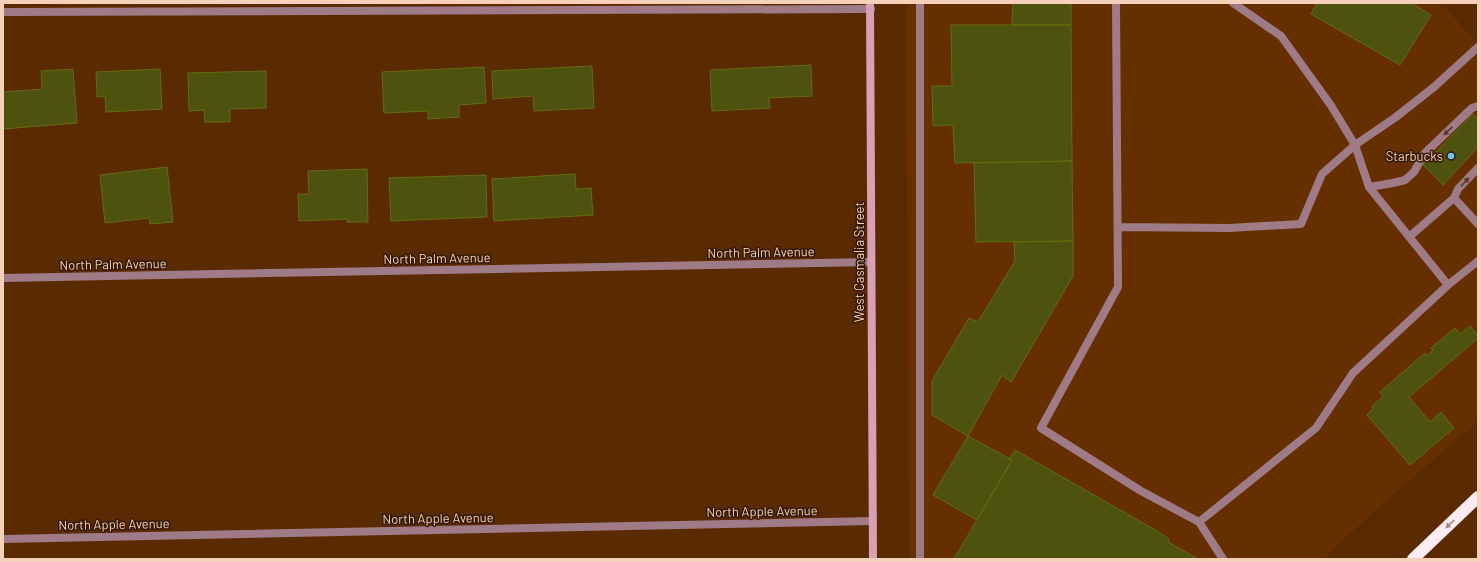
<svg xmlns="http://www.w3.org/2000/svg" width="1481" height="562" font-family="Barlow,sans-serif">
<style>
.built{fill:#652f00}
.building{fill:#4d520e;stroke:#656c11}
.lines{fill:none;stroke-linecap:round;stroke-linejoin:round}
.lane{stroke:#9f7b88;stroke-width:8}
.street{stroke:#9f7b88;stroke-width:8}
.secondary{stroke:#d89fb5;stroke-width:8}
.highway{stroke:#feecf2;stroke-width:12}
.oneway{fill:#593b32}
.oneway2{fill:#a38d87}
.poi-dot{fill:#6bc3f2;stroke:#331804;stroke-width:1.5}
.labels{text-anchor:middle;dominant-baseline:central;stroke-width:3;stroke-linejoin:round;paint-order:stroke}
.poi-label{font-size:13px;fill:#f6d0b8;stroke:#331804;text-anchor:end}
.street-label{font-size:13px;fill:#f6d0b8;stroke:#331804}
</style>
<rect width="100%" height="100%" fill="#5a2a00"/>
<path class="built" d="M 906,3 L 1436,3 L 1446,9 L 1478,43 L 1478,421 L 1372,513 L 1324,559 L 909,559 Z"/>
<path class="building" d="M 1013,3 L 1071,3 L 1071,25 L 1012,25 Z
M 1317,3 L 1411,3 L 1431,15 L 1400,65 L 1311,14 Z
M 951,25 L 1071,25 L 1072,161 L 955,163 L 953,125 L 933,126 L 932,86 L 952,86 Z
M 811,65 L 812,96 L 769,98 L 770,108 L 712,111 L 710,70 Z
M 592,66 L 594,108 L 534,111 L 533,96 L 493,99 L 492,71 Z
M 484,67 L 486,103 L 459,105 L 459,117 L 428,119 L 428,111 L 384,113 L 382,72 Z
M 73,69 L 77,123 L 3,129 L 3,92 L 42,89 L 41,71 Z
M 160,69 L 162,109 L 106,112 L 105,96 L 97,97 L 96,72 Z
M 266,71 L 266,108 L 230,109 L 230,122 L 205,122 L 204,110 L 189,111 L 188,73 Z
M 1473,114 L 1478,119 L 1478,147 L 1443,185 L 1423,165 Z
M 1072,161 L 1073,241 L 976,242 L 974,163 Z
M 167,167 L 173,222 L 150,224 L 149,218 L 105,223 L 100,175 Z
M 367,169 L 368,222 L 347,222 L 348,219 L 299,221 L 298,194 L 309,194 L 308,171 Z
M 575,174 L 576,189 L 591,188 L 593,215 L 494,221 L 492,179 Z
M 486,175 L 487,217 L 391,221 L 389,178 Z
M 1073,241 L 1073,276 L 1011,382 L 1002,375 L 968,436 L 932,415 L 932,381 L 969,318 L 978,322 L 1015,261 L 1014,242 Z
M 1470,326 L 1478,336 L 1478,338 L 1409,397 L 1430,422 L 1441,412 L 1454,428 L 1410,465 L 1367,415 L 1373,409 L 1372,407 L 1383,396 L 1380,392 L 1425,353 L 1427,356 L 1433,350 L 1431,348 L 1455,328 L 1460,334 Z
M 968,436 L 1012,460 L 977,520 L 933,495 Z
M 1015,450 L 1157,531 L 1169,539 L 1168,542 L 1198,559 L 954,559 L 1012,460 L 1009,459 Z"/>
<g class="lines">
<path class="lane" d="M 920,3 L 920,559
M 1116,3 L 1118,287 L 1041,428 L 1141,491 L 1199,522 L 1316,428 L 1353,373 L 1448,285 L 1369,187 L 1355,145 L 1330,104 L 1281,36 L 1233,3
M 1369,187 L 1393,183 L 1405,180 L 1414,172 L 1424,154 L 1472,108 L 1478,106
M 1454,198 L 1458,189 L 1478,168
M 1119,227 L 1229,228 L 1301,224 L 1322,174 L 1355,145 L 1396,117 L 1434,87 L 1478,47
M 1409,237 L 1454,198 L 1478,224
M 1448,285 L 1478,261
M 1199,522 L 1223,559"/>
<path class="street" d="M 3,12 L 871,9
M 3,278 L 871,262
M 3,539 L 873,521"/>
<path class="secondary" d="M 870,3 L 873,559"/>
<path class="highway" d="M 1413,559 L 1478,497"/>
</g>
<defs><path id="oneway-solid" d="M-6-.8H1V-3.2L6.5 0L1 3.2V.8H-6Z"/></defs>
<g class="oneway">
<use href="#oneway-solid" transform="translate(1448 131) rotate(137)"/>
<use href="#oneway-solid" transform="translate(1465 182) rotate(-47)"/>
</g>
<use class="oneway2" href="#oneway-solid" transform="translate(1450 524) rotate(137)"/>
<circle class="poi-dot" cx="1451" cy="156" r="4"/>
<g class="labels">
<g class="poi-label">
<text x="1443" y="156">Starbucks</text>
</g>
<g class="street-label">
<text transform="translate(761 252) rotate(-1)">North Palm Avenue</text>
<text transform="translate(437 258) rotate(-1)">North Palm Avenue</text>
<text transform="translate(859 262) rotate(-90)">West Casmalia Street</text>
<text transform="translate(113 264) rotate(-1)">North Palm Avenue</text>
<text transform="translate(762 511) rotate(-1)">North Apple Avenue</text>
<text transform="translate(438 518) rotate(-1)">North Apple Avenue</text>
<text transform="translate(114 524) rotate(-1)">North Apple Avenue</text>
</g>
</g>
<rect width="1481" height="562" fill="none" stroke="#f6d0b8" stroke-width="8"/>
</svg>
